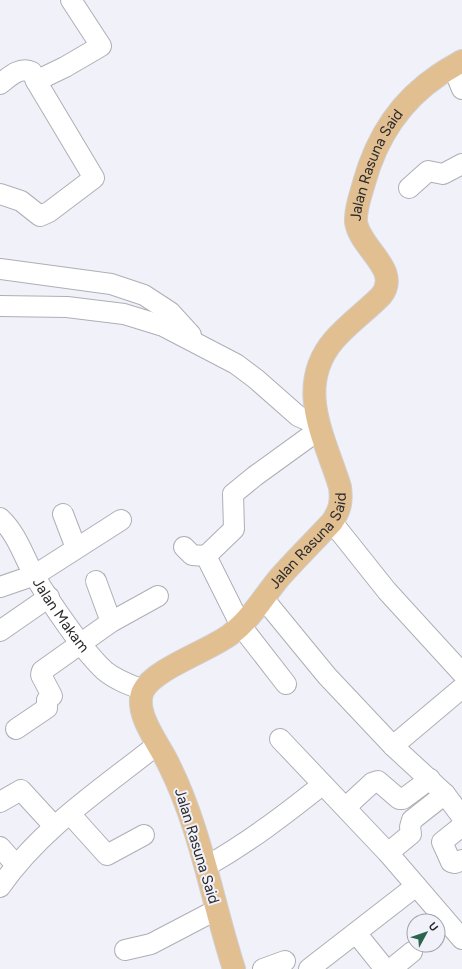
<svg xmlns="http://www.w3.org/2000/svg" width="462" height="969" font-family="Figtree,sans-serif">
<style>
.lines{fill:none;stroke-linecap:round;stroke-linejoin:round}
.minor-casing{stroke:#aeaeb6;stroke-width:22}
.major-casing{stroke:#d0d0d1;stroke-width:24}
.minor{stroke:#fff;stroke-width:20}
.major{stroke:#e2bf91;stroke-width:22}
.labels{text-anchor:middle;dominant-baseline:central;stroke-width:4;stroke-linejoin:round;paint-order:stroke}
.street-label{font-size:15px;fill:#2a2a2d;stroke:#f1f1fa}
</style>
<rect width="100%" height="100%" fill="#f1f1fa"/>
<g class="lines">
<g class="minor-casing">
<g id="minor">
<path d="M 453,67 L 462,89"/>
<path d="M 0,84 C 9,77 20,66 32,72 L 36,81 L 65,67 L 101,46 L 71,0"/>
<path d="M 409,188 L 428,171 L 443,174 L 462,164"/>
<path d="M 0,194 L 21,201 L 40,216 L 49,212 L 94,178 L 36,81"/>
<path d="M 0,269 L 111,284 L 144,295 L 170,312 L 191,335"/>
<path d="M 0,306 L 67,307 L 124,314 L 163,326 L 236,364 L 256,379 L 298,416 L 307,420 L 317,420"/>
<path d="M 63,514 L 76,548"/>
<path id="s1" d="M 0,518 C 17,534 23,555 34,575 C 50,602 83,651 105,671 C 116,680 130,685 143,690"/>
<path d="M 332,522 L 387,591 L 462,673"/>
<path d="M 184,547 L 192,555 L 206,556 L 241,626 L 286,684"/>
<path d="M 206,556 L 234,529 L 233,494 L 255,476 L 320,429"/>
<path d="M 96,581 L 111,622"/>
<path d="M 0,587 L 35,575 L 121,520"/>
<path d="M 263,598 L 327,676 L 393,746 L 445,794 L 462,817"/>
<path d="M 0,631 L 49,597"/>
<path d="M 16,729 L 47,708 L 47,700 L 52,696 L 41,675 L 42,671 L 111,622 L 158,596"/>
<path d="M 280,739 L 388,853 L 462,939"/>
<path d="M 393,746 L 462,688"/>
<path d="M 0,802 L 21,790 L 54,826"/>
<path d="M 346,807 L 372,783 L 378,781 L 399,799 L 403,799 L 430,779"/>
<path d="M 70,814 L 107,855 L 144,835"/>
<path d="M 462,826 L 442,842 L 451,862 L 455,863 L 462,860"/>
<path d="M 0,847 L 16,865"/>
<path d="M 388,853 L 411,834 L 410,827 L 412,820 L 445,794"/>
<path d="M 205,867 C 249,842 283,816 322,785"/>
<path d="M 0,887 C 41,828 103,788 158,744"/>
<path d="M 356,933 L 385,969"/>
<path d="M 125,950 L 151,944 L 216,910"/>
<path d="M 263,969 L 285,961"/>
<path d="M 309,969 L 416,886"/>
<path d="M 391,969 L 412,952"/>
</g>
</g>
<g class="major-casing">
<g id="major">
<path id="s2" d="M 234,969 C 212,901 201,829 169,765 C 160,745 133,713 143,691 C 153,669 211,650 231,634 C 251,619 264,596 280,577 C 297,558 315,540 332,522 C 340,510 342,502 340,487 C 325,438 294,387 334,340 C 348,324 366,311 381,296 C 402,270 360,249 356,222 C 355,209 361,194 364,183 C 376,139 400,101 439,75 C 446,70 454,66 462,61"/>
</g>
</g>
<use href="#minor" class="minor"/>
<use href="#major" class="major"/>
</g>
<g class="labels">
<g class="street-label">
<text stroke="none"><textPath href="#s2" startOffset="954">Jalan Rasuna Said</textPath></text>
<text stroke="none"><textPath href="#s2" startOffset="524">Jalan Rasuna Said</textPath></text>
<text stroke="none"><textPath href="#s1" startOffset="115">Jalan Makam</textPath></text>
<text transform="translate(197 846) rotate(73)">Jalan Rasuna Said</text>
</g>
</g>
<g transform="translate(426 933) rotate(50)"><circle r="19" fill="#f1f1fa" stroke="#a1a1a8"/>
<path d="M0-3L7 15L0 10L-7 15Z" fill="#2c654d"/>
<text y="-6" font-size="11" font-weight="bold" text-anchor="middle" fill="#2a2a2d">U</text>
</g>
</svg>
